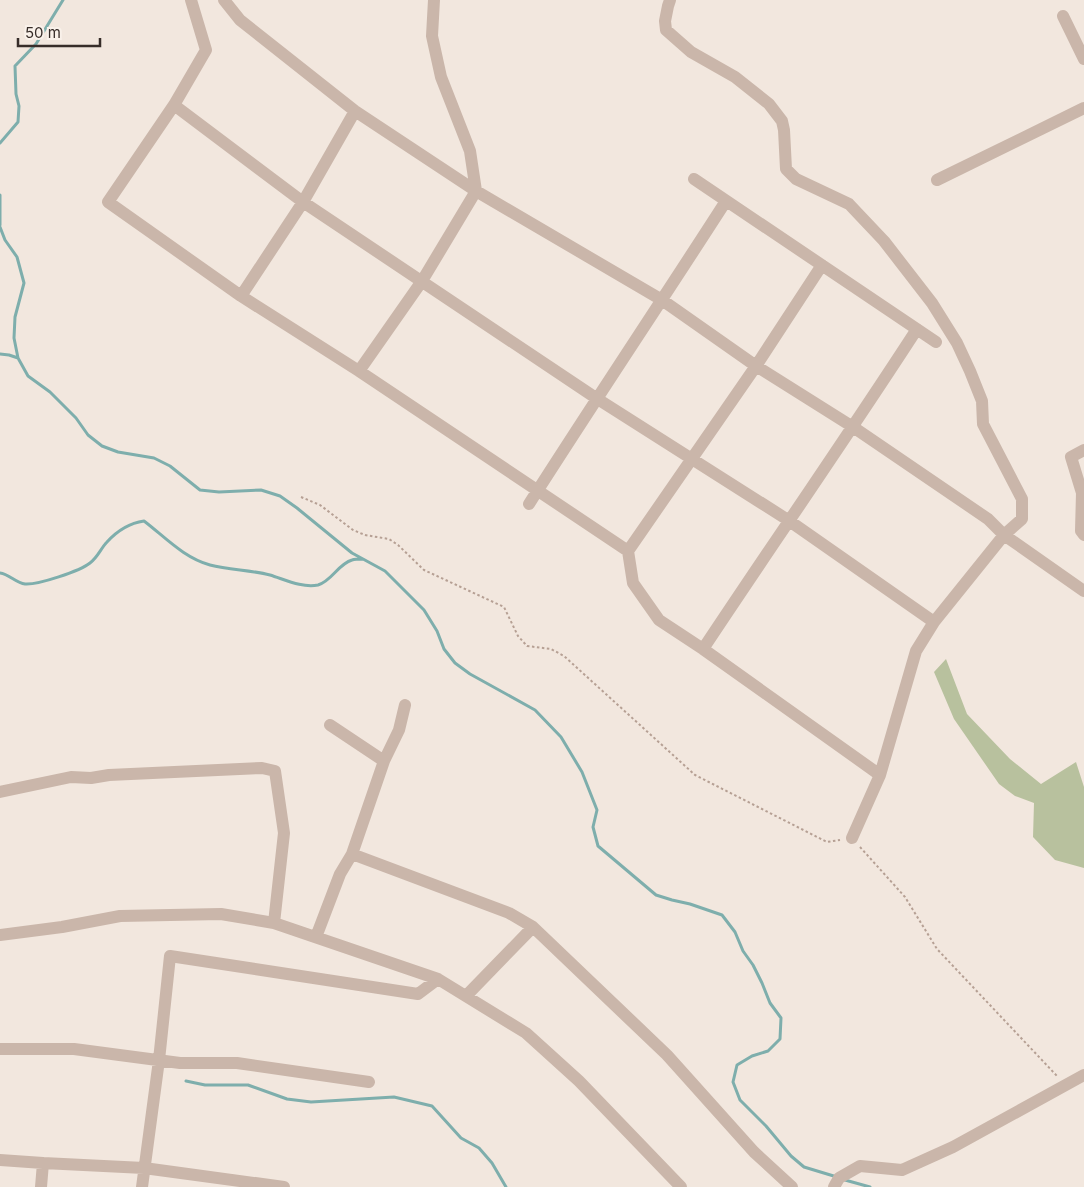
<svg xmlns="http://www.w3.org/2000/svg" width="1084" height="1187" font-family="Inter,sans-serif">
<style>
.green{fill:#b8c19e}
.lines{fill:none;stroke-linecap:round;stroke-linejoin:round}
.stream{stroke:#7eaeac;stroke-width:3}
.path{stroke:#b6a094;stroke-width:2;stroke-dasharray:2.5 2.5;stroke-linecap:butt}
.street{stroke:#cab6aa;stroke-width:12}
</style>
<rect width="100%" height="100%" fill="#f2e7de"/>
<path class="green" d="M 946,659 L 967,714 L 1010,759 L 1041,784 L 1076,762 L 1084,787 L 1084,868 L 1055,860 L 1033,837 L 1034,803 L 1015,796 L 999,784 L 954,719 L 934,672 Z"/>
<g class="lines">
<path class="stream" d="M 0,143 L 18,122 L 19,106 L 16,94 L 15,66 L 36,44 L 63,0
M 0,195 L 0,225
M 0,227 L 5,240 L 17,257 L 24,283 L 15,317 L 14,338 L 18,358 L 28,376 L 50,392 L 76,418 L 88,435 L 102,446 L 118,452 L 154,458 L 170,466 L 200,490 L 219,492 L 261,490 L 280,496 L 297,508 L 352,553 L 385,571 L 424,610 L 437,631 L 444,649 L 455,663 L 470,674 L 535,710 L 561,737 L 582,772 L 597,810 L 593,827 L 598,846 L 656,895 L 672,900 L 690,904 L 722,915 L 735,932 L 743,951 L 753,965 L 762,983 L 770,1003 L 781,1018 L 780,1039 L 768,1051 L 752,1056 L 737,1065 L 733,1082 L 740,1100 L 766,1126 L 791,1156 L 804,1167 L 837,1177
M 0,354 L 9,355 L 18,358
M 0,573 C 9,574 16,583 25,584 C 38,585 80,571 90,563 C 98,557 101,548 107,542 C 117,531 130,523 144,521 C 165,537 184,558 210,565 C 230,570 251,570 270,575 C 286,580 302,588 318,585 C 332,581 338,564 352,560 C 355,559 360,559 363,559
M 186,1081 L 205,1085 L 248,1085 L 287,1099 L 311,1102 L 394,1097 L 432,1106 L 461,1138 L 479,1148 L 492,1163 L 506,1187
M 845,1180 L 870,1187"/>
<path class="path" d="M 301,497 L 320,505 L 353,530 L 365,535 L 389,539 L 398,545 L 424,570 L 504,607 L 518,636 L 527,646 L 551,649 L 564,656 L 695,775 L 827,842 L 840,840
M 860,847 L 905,897 L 937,949 L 1057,1076"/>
<path class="street" d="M 191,0 L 206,50 L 174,105 L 108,202 L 241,296 L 359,371 L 628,551
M 224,0 L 240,20 L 355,111 L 476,191 L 662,300 L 756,366 L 853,427 L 988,519 L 1004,535 L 1084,591
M 670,0 L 668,6 L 665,21 L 666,30 L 691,52 L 735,77 L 769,104 L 782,121 L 784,130 L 786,169 L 796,179 L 849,204 L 884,241 L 932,303 L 957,343 L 970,371 L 982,401 L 983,424 L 1022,499 L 1022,519 L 1004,535 L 934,622 L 916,651 L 880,775 L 852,838
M 1063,16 L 1084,59
M 174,105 L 303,202 L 596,398 L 788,520 L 934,622
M 694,179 L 936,342
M 937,180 L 1084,108
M 241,296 L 303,202 L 355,111
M 359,371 L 422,281 L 476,191 L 470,151 L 441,77 L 432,36 L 434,0
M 1084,450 L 1071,457 L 1082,493 L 1081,531 L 1084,535
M 529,504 C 594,402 661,302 726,201
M 703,649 L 659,620 L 633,583 L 628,551 L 756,366 L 822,265
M 330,725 L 384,761
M 880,775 L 703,649 C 774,542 847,437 917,329
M 0,792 L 71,777 L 91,778 L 109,775 L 262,768 L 275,771 L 284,833 L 274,923
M 352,854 L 509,913 L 533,927 L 667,1055 L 754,1152 L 792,1187
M 0,935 L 62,927 L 120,916 L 221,914 L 274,923 L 438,979 L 526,1033 L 579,1081 L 681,1187
M 316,937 L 340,874 L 352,854 L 384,761 L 399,730 L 405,705
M 466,996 L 533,927
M 0,1049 L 74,1049 L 180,1063 L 237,1063 L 369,1082
M 0,1160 L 43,1163
M 41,1187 L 43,1163 L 144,1168 L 284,1187
M 142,1187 L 159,1060 L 170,956 L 418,994 L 438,979
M 834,1187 L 839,1178 L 860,1166 L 902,1170 L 953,1147 L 1084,1075"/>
</g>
<path d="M18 38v8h82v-8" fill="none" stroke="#372d29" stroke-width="2.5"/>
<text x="25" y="38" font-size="15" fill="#372d29" stroke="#f9f1ea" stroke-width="4" paint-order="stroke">50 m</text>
</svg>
